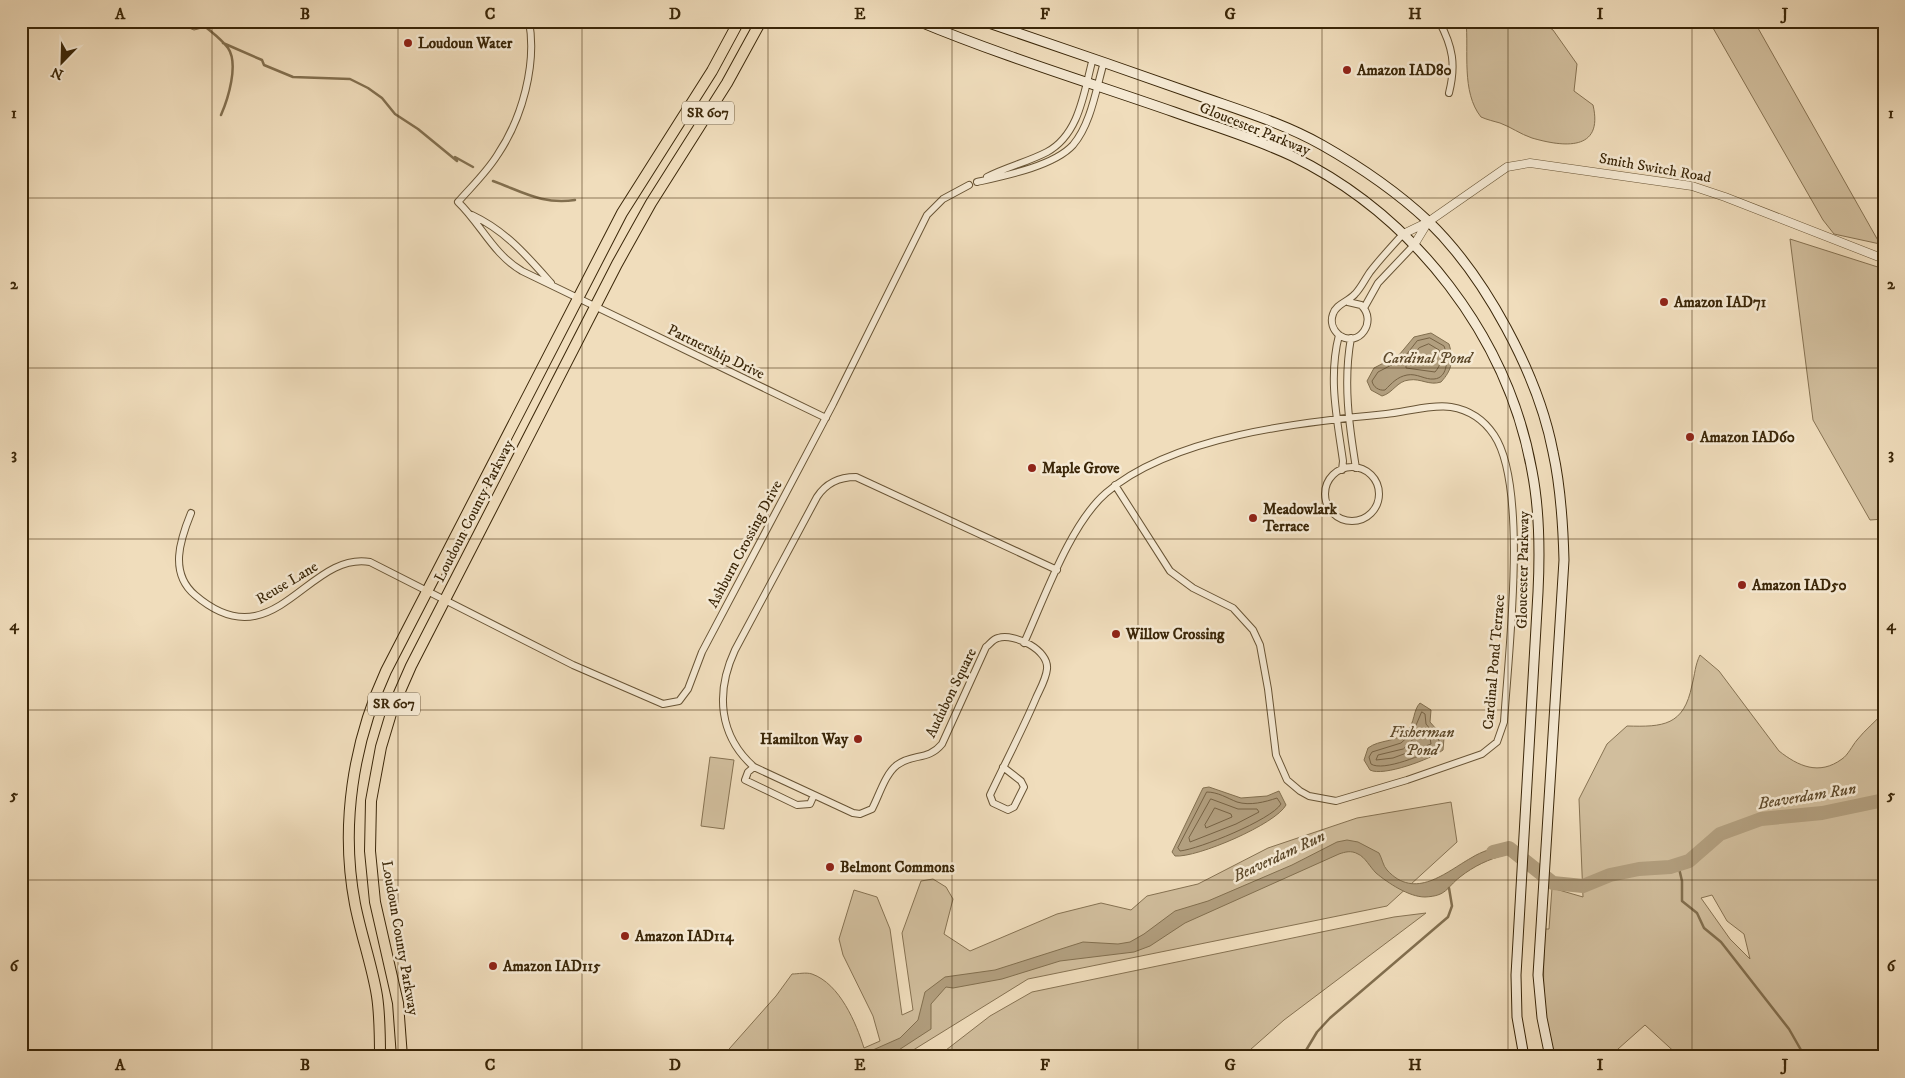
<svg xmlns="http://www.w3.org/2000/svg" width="1905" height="1078" font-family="'IM FELL DW Pica',serif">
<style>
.green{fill:#d1be9d;stroke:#867252;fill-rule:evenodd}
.water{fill:#b29f7f;stroke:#826f4f}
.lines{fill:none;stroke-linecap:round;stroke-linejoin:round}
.shore{stroke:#766244;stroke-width:1}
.stream{stroke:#826f4f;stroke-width:2.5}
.river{stroke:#b29f7f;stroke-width:14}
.minor-casing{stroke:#685435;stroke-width:8}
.tertiary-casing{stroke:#685435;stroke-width:9}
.secondary-casing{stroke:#3a2608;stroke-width:11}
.primary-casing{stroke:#3a2608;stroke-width:12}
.minor{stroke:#f5e9d3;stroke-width:6}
.tertiary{stroke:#f5e9d3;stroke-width:8}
.secondary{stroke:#f5e9d3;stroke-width:9}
.primary{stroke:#f0ddbc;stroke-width:10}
.grid{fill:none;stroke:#3a2608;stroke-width:1;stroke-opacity:0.55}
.poi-dot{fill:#8f2418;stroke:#f5e9d3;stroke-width:2}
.labels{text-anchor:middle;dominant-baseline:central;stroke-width:5;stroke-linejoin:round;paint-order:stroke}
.shield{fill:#f5e9d3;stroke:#726045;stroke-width:1}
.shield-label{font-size:14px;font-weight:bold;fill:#3a2608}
.poi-label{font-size:15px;font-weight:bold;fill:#3a2608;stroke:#f5e9d3;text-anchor:start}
.street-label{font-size:15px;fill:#3a2608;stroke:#f5e9d3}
.water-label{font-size:16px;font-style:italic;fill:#5e4a2c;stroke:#f5e9d3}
.neatline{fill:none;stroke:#3a2608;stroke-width:2}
.grid-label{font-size:16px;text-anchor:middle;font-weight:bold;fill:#3a2608}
</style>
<rect width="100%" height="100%" fill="#f0ddbc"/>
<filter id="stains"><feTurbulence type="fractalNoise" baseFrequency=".004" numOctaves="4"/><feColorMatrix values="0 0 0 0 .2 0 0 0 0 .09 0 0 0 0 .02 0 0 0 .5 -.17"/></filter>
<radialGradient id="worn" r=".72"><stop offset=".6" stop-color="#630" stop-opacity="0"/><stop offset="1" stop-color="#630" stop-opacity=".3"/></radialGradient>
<path class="green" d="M 1466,21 L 1541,22 L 1553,30 L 1577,64 L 1574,91 L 1593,105 C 1604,152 1563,147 1532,138 C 1520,134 1511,127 1500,123 C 1493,121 1488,120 1481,117 C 1461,92 1469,51 1466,21 Z
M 1709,21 L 1754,21 L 1880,244 L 1834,234 L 1823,220 Z
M 1790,239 L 1884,269 L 1884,519 L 1870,520 L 1813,420 Z
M 1700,655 L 1719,671 L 1779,751 C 1798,766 1819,776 1842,759 C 1848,755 1852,746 1857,740 C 1865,730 1875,722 1884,712 L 1884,1057 L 1680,1057 L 1645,1025 L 1609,1057 L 1555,1057 C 1541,1015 1543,972 1545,929 L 1549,929 L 1552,888 L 1583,897 L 1579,799 L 1607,744 L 1627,726 C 1663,727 1684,726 1692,685 C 1695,674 1695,665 1700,655 ZM 1712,895 L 1727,921 L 1744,934 L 1750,959 L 1730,939 L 1701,898 Z
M 710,757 L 734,760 L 724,829 L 701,826 Z
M 1451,802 L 1457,842 L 1387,906 L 1028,979 L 902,1057 L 722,1057 L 776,996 L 792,974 C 798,974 806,972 812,974 C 840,984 856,1023 864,1048 L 880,1041 L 873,1016 L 843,955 L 839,939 L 854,890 L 877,897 L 890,929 L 902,1015 L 913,1010 L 902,933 L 921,881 L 933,879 L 946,887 L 953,899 L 944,934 L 970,951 L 1057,914 L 1101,903 L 1131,910 L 1147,896 L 1198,884 L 1268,848 L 1357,818 Z
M 1426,913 L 1284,1020 L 1242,1057 L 937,1057 L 990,1016 L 1032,992 L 1394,917 Z"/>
<path class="water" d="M 171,21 L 206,21 L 206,27 L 194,30 Z
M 1431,333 L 1449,344 C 1454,360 1452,370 1441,382 C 1429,386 1421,378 1409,380 C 1397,381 1393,393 1382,396 L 1371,390 L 1367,381 L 1374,368 L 1399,355 L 1414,337 Z
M 1420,703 L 1431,710 L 1430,722 L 1444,738 L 1443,750 C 1431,759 1383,777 1370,770 L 1364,760 L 1368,748 C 1380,739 1396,743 1407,731 C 1415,723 1413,710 1420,703 Z
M 1209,787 L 1241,798 L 1267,796 L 1279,791 L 1286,805 C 1276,824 1197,858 1175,856 L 1172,852 L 1201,792 L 1203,788 Z
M 1347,840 L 1358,842 L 1379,853 C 1382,858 1383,866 1387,870 C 1415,901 1446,872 1471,858 C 1482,851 1494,848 1507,844 L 1509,848 L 1505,855 C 1489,859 1474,866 1460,877 C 1446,888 1447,896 1425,897 C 1409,897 1388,883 1376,873 C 1370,867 1365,857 1358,854 C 1351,850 1345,852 1339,854 L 1185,923 L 1150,946 L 1134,952 L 1060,961 L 1002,979 L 953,988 L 946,987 L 931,1004 L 931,1029 L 888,1057 L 857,1057 L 900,1038 L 918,1020 L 925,992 L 945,977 L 995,970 L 1083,942 L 1118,944 L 1130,942 L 1144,934 L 1175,911 L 1208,901 L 1292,865 L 1337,842 Z"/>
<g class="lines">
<path class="shore" d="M 1430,338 L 1444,346 C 1448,356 1449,378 1434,379 C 1425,380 1417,373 1407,375 C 1397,377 1392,383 1385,390 C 1379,391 1373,387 1372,381 L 1378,372 L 1403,359 L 1417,341 Z
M 1429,344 L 1439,350 C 1442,359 1441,365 1435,372 L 1406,368 L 1406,365 L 1419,348 Z
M 1422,712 L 1425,714 L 1426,724 L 1439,740 L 1438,747 C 1426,754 1383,772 1371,764 L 1369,757 L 1372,752 L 1401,743 L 1413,732 Z
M 1422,731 L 1430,738 L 1431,744 L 1393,758 L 1376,760 L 1378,755 L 1403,749 Z
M 1207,792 C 1218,792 1227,798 1237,802 C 1250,806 1265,802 1277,798 L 1281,804 C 1271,820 1199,849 1180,851 L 1178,848 Z
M 1211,799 L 1238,809 L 1257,809 L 1259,812 L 1236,824 L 1190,842 L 1189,838 Z
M 1215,808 L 1231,814 L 1232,817 L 1206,828 L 1205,825 Z"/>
<path class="stream" d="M 199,21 C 208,30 220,37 228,48 C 239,64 228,99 221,115
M 223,43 L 262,60 L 264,65 L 293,77 L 350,79 L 368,88 L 382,98 L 395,114 L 418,129 L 457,161
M 455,157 L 473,167
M 493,181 C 523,192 543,205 575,200
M 1678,864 L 1682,881 L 1682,901 L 1697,913 L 1704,928 L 1721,942 L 1789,1029 L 1801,1050 L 1801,1057
M 1302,1057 L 1317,1032 L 1330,1018 L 1448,917 L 1452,906 L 1449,888"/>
<path class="river" d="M 1493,852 L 1509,848 L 1553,883 L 1583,886 L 1610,875 L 1639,869 L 1670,867 L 1689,861 L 1720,834 L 1761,819 L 1822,813 L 1884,800"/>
<g class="minor-casing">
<path id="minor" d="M 529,21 C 537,65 522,118 498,154 C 487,172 472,186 458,202 C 481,224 493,254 522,271 L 826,418
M 1439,21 C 1453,47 1456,65 1449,93
M 987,177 C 1006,167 1028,162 1047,152 C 1080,134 1084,91 1093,58
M 977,182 C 1004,176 1054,166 1073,145 C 1091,124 1096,89 1104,62
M 472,215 C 506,231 527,256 551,283
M 1348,302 L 1361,305 C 1378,321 1359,349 1339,335 C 1333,330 1330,322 1333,314 C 1336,304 1348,302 1355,294 C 1361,288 1365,279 1370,272 C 1380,259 1392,246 1403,234
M 1364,308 L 1378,283 L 1414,245
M 1339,335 C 1328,378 1337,418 1343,461 L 1342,470
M 1351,338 C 1343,382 1349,425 1356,468
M1325 494a27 27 0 1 1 54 0a27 27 0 1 1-54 0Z
M 191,513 C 180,540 169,573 195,595 C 274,663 307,551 370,562 L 573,665 L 663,704 L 679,701 L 688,689 L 702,652 L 833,404 L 927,215 L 943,199 L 969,185
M 1024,643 C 1044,599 1070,524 1106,493 C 1172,436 1301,422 1386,414 C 1405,412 1433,404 1451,407 C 1469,410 1484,420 1494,435 C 1529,487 1508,657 1504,722 L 1497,742 L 1482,754 L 1407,780 L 1336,801 L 1309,796 L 1300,791 L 1287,780 L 1276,755 L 1268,689 L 1260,645 L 1253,630 L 1233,608 L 1193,588 L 1170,571 L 1115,485
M 754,767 C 719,736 715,693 735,650 L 817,497 C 826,483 840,477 856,477 L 1057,570
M 814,795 L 810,804 L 797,805 L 745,780 L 748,772 L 754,767 L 853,813 L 860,814 L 872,809 C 879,796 885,774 897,765 C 913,753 928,761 942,744 L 986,647 C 990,644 993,639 998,638 C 1015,633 1049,650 1047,669 C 1046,679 1040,689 1036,698 C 1022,731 1005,763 990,795 L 993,803 L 1008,810 L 1014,807 L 1024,787 L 1021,781 L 1003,767"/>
</g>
<g class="tertiary-casing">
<path id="tertiary" d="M 1403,234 L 1428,222 L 1507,167 L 1530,163 L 1692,186 L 1725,197 L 1884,259
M 1414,245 L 1428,222"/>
</g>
<g class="secondary-casing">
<path id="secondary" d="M 918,21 C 1002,56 1088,82 1174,112 C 1213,126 1254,138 1292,156 C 1415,216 1508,337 1532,471 C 1540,512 1540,552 1538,592 L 1516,975 L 1517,1017 L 1524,1057
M 983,21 C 1054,45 1126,70 1197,95 C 1239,110 1283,123 1322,145 C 1359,166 1397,192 1428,221 C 1485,276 1538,374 1553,452 C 1561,488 1563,524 1564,560 L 1538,975 L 1542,1018 L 1550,1057"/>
</g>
<g class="primary-casing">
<path id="primary" d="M 380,1057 C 380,1037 380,1016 377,996 C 372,965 361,935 355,904 C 340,826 353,743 386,671 L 622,213 L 712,71 L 739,21
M 402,1057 L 398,1003 L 375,902 L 370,851 L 371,801 L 381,747 L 393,707 L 411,666 L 617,264 L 651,203 L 727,83 L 761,21"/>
</g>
<use href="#minor" class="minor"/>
<use href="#tertiary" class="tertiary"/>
<use href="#secondary" class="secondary"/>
<use href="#primary" class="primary"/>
</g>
<path class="grid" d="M 212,21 L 212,1057M 398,21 L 398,1057M 582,21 L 582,1057M 768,21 L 768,1057M 952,21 L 952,1057M 1138,21 L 1138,1057M 1322,21 L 1322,1057M 1508,21 L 1508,1057M 1692,21 L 1692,1057M 21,198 L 1884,198M 21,368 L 1884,368M 21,539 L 1884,539M 21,710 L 1884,710M 21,880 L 1884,880"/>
<g class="poi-dot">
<circle cx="408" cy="43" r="5"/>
<circle cx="1347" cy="70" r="5"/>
<circle cx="1664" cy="302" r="5"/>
<circle cx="1690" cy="437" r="5"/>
<circle cx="1032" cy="468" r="5"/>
<circle cx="1253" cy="518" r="5"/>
<circle cx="1742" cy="585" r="5"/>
<circle cx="1116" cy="634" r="5"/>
<circle cx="858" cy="739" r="5"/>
<circle cx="830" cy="867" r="5"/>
<circle cx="625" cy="936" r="5"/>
<circle cx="493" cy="966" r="5"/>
</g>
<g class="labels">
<g class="shield">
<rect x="682" y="101.5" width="52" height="23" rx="4"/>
<rect x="368" y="692.5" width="52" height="23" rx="4"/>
</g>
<g class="shield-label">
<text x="708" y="113">SR 607</text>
<text x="394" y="704">SR 607</text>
</g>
<g class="poi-label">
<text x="418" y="43">Loudoun Water</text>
<text x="1357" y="70">Amazon IAD80</text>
<text x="1674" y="302">Amazon IAD71</text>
<text x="1700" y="437">Amazon IAD60</text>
<text x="1042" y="468">Maple Grove</text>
<text x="1263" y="509">Meadowlark<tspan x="1263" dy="17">Terrace</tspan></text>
<text x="1752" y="585">Amazon IAD50</text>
<text x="1126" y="634">Willow Crossing</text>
<text x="848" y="739" text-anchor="end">Hamilton Way</text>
<text x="840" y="867">Belmont Commons</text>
<text x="635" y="936">Amazon IAD114</text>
<text x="503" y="966">Amazon IAD115</text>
</g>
<g class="street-label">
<text transform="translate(1255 129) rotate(22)">Gloucester Parkway</text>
<text transform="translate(1655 168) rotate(10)">Smith Switch Road</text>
<text transform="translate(716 352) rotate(26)">Partnership Drive</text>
<text transform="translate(474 511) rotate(-63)">Loudoun County Parkway</text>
<text transform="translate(745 544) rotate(-62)">Ashburn Crossing Drive</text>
<text transform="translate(1523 570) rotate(-89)">Gloucester Parkway</text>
<text transform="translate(287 583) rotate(-31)">Reuse Lane</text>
<text transform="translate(1494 662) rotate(-85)">Cardinal Pond Terrace</text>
<text transform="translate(951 693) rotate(-64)">Audubon Square</text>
<text transform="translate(400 938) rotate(80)">Loudoun County Parkway</text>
</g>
<g class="water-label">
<text x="1427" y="358">Cardinal Pond</text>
<text x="1422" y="732">Fisherman<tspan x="1422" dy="18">Pond</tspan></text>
<text transform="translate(1807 796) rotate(-9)">Beaverdam Run</text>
<text transform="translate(1279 856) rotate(-25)">Beaverdam Run</text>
</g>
</g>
<rect width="1905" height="1078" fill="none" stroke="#f0ddbc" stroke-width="55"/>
<g transform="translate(62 62) rotate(203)" stroke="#f5e9d3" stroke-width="4" paint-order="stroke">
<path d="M0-4L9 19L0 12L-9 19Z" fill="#3a2608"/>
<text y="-8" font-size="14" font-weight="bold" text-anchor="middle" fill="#3a2608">N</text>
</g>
<rect x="28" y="28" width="1850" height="1022" class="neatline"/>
<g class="grid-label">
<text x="120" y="19">A</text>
<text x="305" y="19">B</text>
<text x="490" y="19">C</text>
<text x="675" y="19">D</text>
<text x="860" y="19">E</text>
<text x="1045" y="19">F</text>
<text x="1230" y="19">G</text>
<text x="1415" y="19">H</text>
<text x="1600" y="19">I</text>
<text x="1785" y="19">J</text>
<text x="14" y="118">1</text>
<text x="1891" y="118">1</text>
<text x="14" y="289">2</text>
<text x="1891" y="289">2</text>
<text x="14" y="459">3</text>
<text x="1891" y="459">3</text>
<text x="14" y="630">4</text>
<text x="1891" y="630">4</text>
<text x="14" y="800">5</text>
<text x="1891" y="800">5</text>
<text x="14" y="971">6</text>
<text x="1891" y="971">6</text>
<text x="120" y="1070">A</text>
<text x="305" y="1070">B</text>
<text x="490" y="1070">C</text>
<text x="675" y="1070">D</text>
<text x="860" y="1070">E</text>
<text x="1045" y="1070">F</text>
<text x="1230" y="1070">G</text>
<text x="1415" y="1070">H</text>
<text x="1600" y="1070">I</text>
<text x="1785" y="1070">J</text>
</g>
<rect width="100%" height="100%" filter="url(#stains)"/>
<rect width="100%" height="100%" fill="url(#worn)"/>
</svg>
